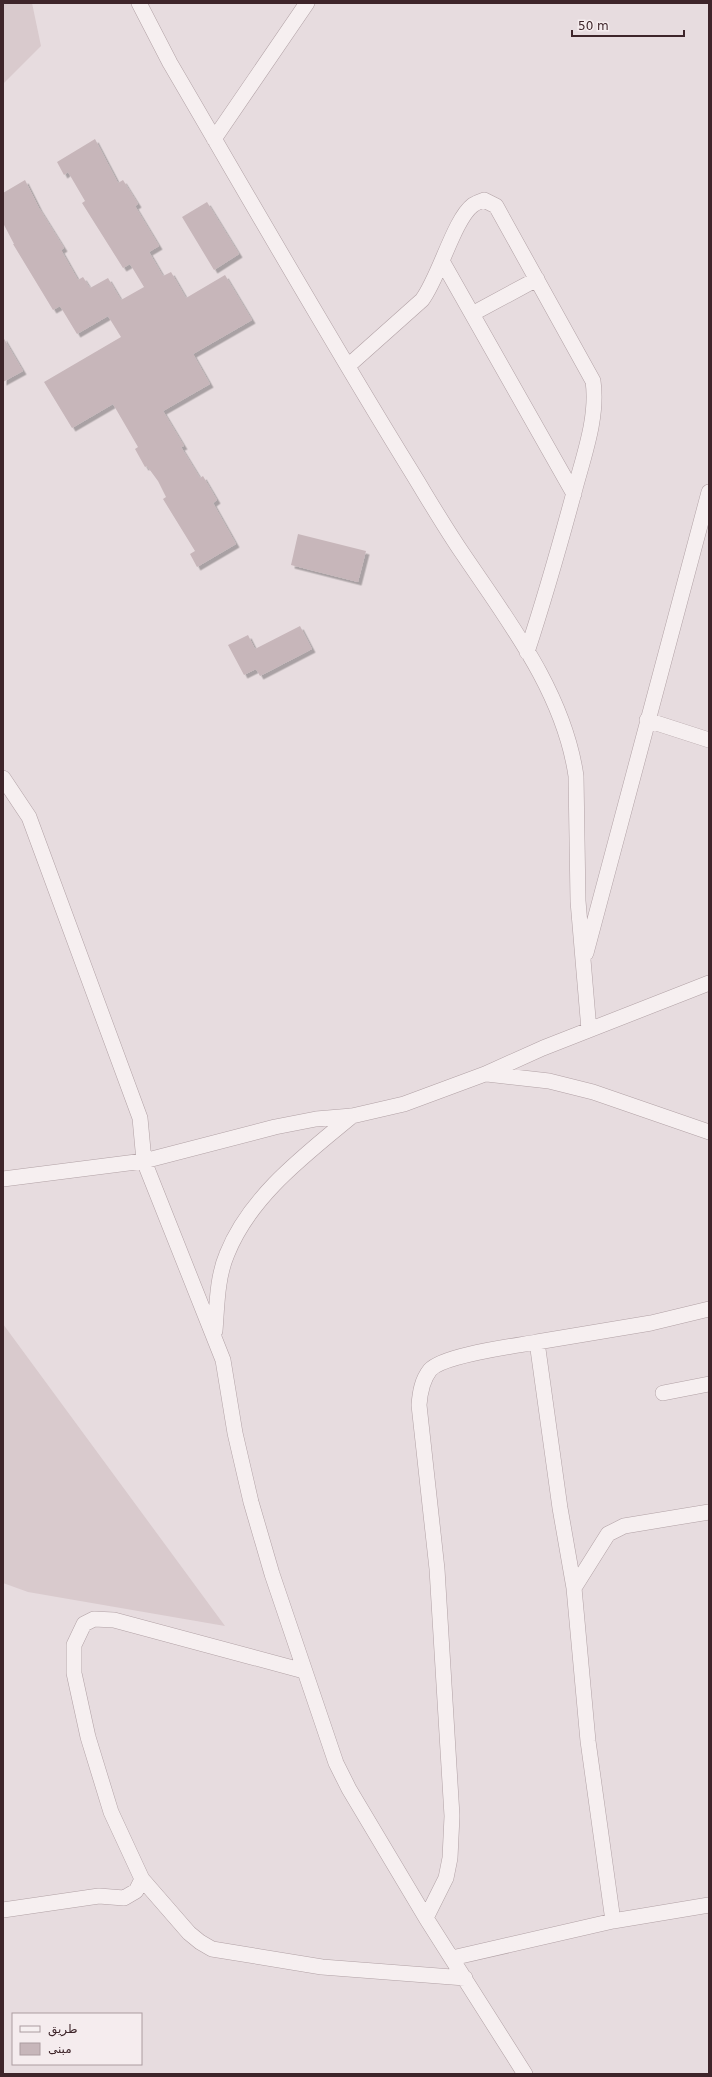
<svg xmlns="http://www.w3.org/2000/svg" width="712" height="2077" font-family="'DejaVu Sans',Cairo,sans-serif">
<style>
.built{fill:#d9cacd}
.building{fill:#c7b6ba;filter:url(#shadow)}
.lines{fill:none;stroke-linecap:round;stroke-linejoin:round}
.street-casing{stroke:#b1a1a5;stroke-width:16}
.street{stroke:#f6eff0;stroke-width:15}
</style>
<defs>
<filter id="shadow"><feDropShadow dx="3.5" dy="3.5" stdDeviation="0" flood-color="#0004"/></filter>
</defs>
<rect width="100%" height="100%" fill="#e7dcdf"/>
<path class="built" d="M 3,3 L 32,3 L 41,46 L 3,84 Z
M 3,1324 L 225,1626 L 28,1592 L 3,1583 Z"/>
<path class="building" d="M 95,139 L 118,183 L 123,180 L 138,204 L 135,206 L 159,246 L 149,252 L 163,276 L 171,272 L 186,298 L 225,275 L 252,320 L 193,354 L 210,384 L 163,411 L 184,446 L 181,447 L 200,478 L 203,476 L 217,500 L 213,503 L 236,544 L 197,567 L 190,554 L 195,551 L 163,499 L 166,497 L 158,481 L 147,466 L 145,467 L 135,449 L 138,447 L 113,404 L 72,428 L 44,382 L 121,337 L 108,316 L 77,334 L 60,306 L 53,310 L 13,244 L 14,244 L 3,223 L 3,193 L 25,180 L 39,208 L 64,248 L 61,250 L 78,280 L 83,277 L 90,288 L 108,278 L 121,300 L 144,287 L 130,264 L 123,268 L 82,203 L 85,201 L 68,172 L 64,175 L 57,162 Z
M 207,202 L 239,254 L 214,270 L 182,217 Z
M 3,337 L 23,371 L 3,382 Z
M 298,534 L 366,551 L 358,582 L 291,565 Z
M 300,626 L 312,649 L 260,676 L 256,669 L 244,675 L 228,645 L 248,635 L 255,649 Z"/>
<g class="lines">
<g class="street-casing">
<path id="street" d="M 139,3 L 170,63 C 249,198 326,333 408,466 C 426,495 443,525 463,554 C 509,622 564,693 576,776 L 578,901 L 589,1030
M 214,139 L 307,3
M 442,261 L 574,494
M 472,314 L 537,279
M 348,366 L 422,300 C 439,278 454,219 473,205 C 476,203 481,201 484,200 L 496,206 L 593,381 C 598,415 585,452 576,485 C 561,541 545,597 527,652
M 647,720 L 709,740
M 3,778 L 29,817 L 140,1118 L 144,1161 L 223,1360 L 235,1433 L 251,1502 L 272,1574 L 336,1763 L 349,1789 L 426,1918 L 525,2074
M 586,953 L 709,492
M 487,1074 L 549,1081 L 593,1092 L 709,1132
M 3,1179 L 144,1161 L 275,1127 L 316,1119 L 352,1116 L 404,1104 L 485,1074 L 543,1048 L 709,983
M 215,1331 C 217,1306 217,1277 227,1254 C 250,1196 305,1155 352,1116
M 663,1393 L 709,1384
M 574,1588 L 608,1534 L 624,1526 L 709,1512
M 304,1671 L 114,1620 L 94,1619 L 84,1624 L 74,1645 L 74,1673 L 88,1737 L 111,1812 L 142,1879 L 189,1933 L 200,1942 L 212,1949 L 322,1967 L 465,1978
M 3,1910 L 99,1896 L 124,1898 L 136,1891 L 142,1879
M 426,1918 L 446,1878 L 450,1858 L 452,1816 L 437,1569 L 419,1405 C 420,1392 422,1380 430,1370 C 443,1355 515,1346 537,1342
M 613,1921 L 588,1741 L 574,1588 L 560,1508 L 537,1342 L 651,1323 L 709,1309
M 452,1958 L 613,1921 L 709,1905"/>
</g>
<use href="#street" class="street"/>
</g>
<rect width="712" height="2077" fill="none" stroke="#3e252a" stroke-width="8"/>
<rect x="12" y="2013" width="130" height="52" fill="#f5ecee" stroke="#ac9ca0"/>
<rect x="20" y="2026" width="20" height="6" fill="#f6eff0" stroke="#ac9ca0"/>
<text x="48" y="2033" font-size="12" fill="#3e252a">طريق</text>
<rect x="20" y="2043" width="20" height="12" fill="#c7b6ba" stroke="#ac9ca0"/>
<text x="48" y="2053" font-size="12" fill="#3e252a">مبنى</text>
<path d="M572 30v6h112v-6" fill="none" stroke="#3e252a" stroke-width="2"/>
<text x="578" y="30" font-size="12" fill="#3e252a" stroke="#f5ecee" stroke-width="3" paint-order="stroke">50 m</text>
</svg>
